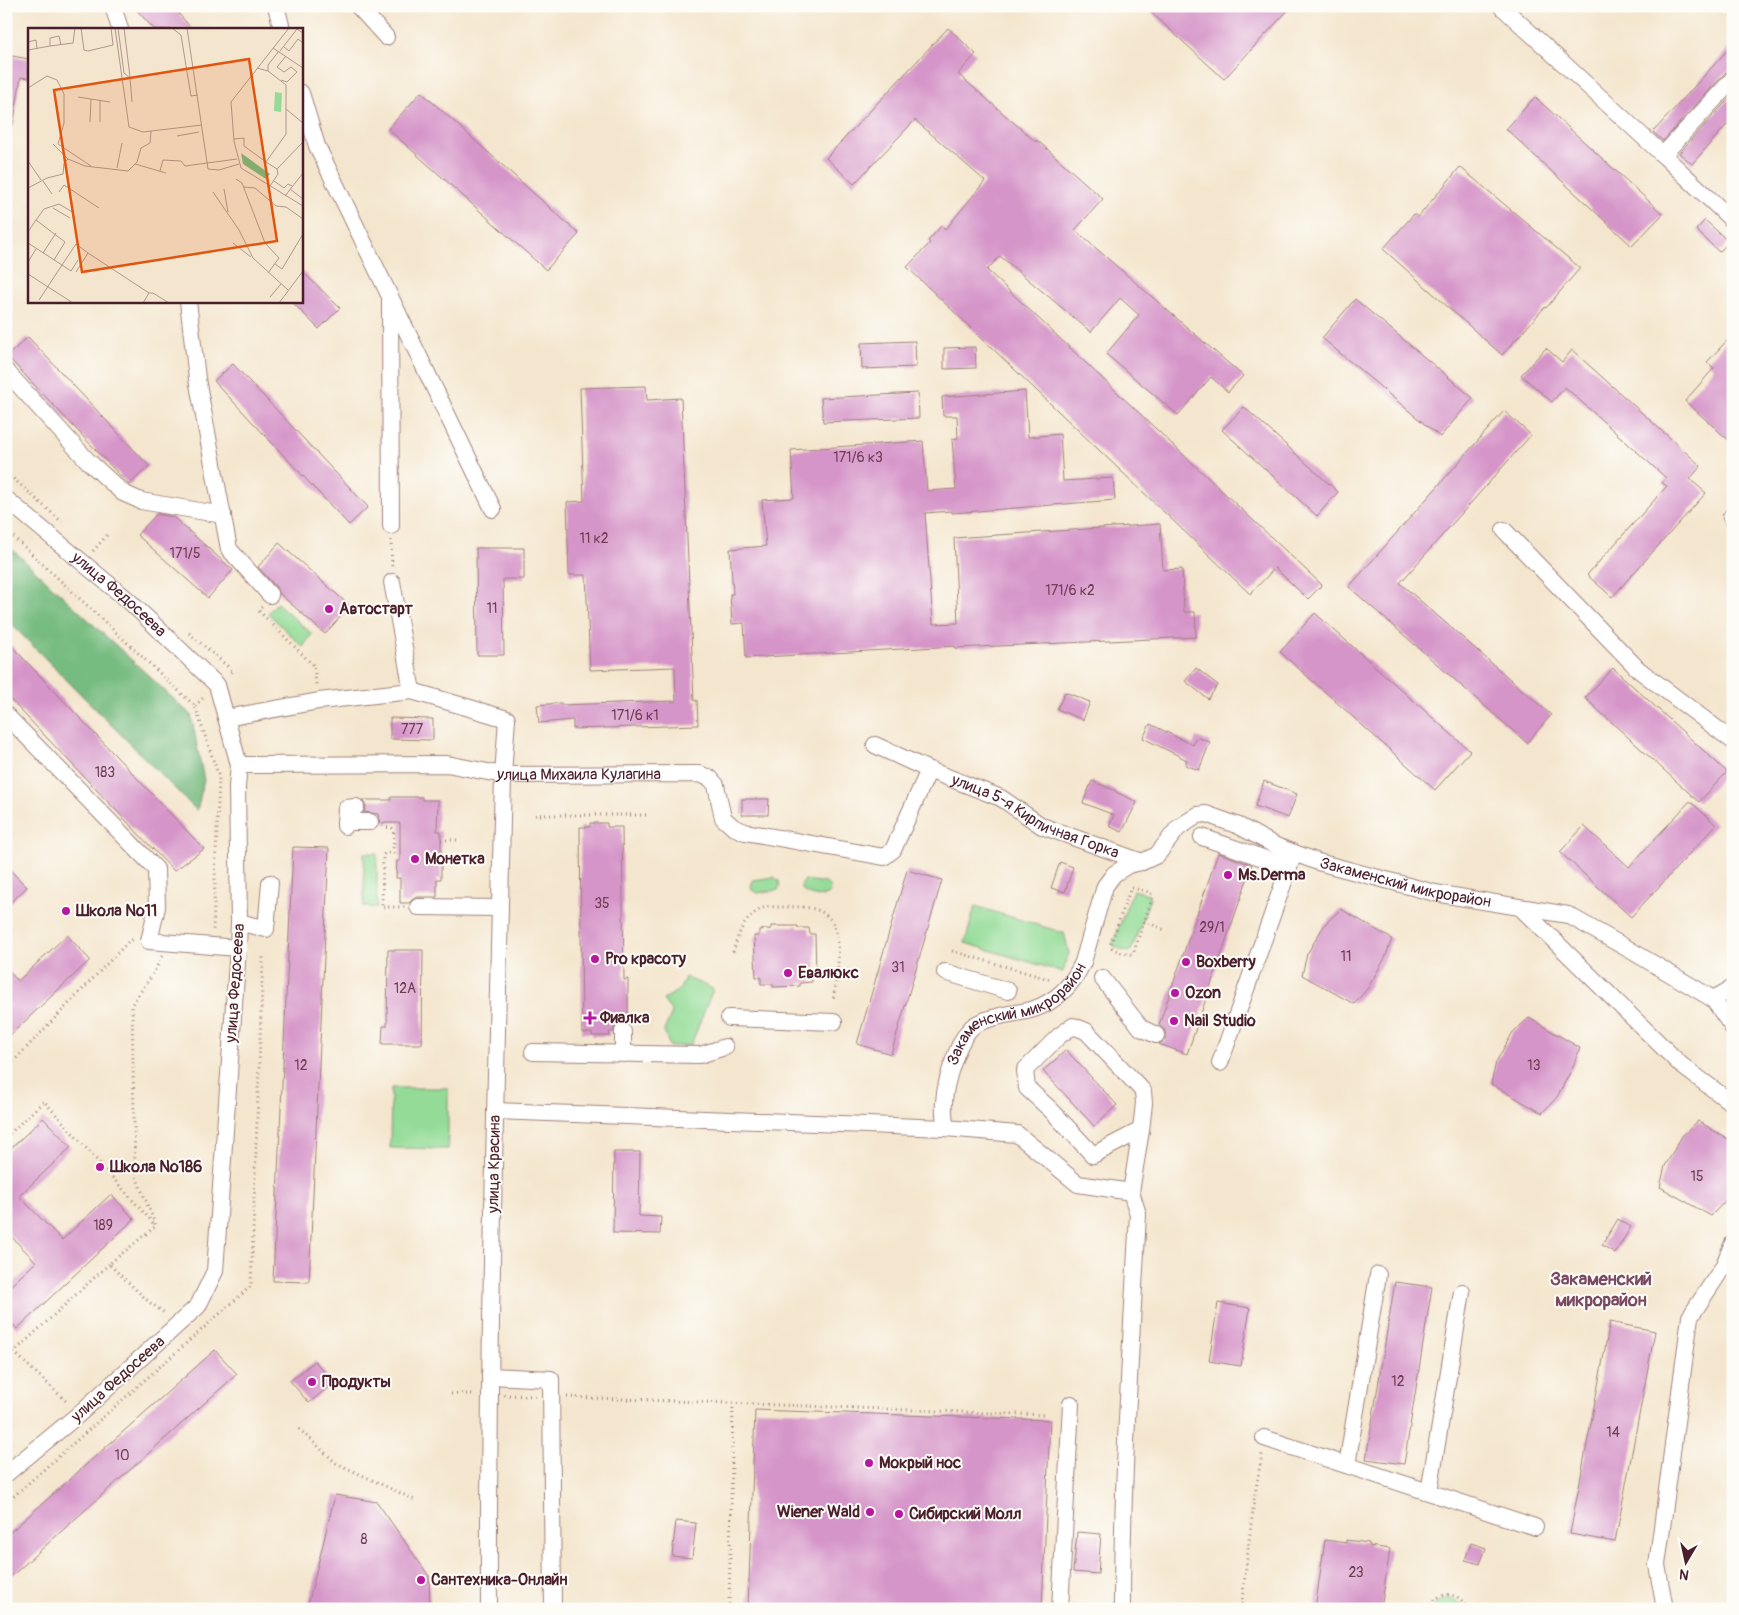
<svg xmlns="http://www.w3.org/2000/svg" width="1739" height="1615" font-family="Pangolin,sans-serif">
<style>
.green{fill:#93db96;stroke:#6e7d60}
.forest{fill:#76bb7f;stroke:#606d55}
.building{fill:#d695c9}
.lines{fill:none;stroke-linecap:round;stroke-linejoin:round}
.minor-casing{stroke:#9f827c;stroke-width:18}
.path{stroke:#9f827c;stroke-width:3;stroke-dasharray:1 4;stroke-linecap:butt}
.minor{stroke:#fff;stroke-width:16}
.poi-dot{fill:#b5179e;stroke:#fdfcf7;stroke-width:2}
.labels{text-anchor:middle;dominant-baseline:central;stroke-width:4;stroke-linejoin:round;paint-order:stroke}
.number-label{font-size:14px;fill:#6d3c52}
.street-label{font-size:16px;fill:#4a1f2b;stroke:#fdfcf7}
.poi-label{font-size:16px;font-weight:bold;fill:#4a1f2b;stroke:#fdfcf7;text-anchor:start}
.neighbourhood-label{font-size:18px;font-weight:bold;fill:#7b4862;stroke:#fdfcf7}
.inset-road{fill:none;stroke:#b0968d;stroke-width:1}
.view{fill:#e0560e;fill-opacity:0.15;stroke:#e0560e;stroke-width:2.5}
.inset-edge{fill:none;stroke:#4a1f2b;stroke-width:2.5}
</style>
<rect width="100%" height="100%" fill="#fdfcf7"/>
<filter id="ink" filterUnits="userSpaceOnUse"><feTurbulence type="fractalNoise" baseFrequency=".02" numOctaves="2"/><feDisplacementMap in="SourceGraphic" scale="10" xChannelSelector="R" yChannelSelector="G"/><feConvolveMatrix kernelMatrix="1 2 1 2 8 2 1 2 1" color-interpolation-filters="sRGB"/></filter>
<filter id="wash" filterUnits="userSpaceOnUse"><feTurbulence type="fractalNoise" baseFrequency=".0096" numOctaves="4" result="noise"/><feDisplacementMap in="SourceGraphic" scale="20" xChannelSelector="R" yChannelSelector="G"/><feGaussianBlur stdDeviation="1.12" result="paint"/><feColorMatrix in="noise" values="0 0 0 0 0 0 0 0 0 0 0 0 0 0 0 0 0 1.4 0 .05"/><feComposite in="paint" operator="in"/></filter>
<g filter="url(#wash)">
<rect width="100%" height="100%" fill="#f4e6ce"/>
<path class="green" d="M 277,603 L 312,634 L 303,647 L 268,613 Z
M 364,853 L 377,853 L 377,907 L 364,907 Z
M 774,877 L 779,881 L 780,887 L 778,890 L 758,893 L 752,890 L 751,886 L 753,880 Z
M 805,880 L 826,883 L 830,887 L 829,894 C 821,899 807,896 801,889 L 801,886 Z
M 1133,890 L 1148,894 L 1150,898 L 1132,949 L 1128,952 L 1115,947 L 1113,943 Z
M 975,906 L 1064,933 L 1069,953 L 1063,972 L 965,943 Z
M 685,977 L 713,989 L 691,1045 L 670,1047 L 664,1031 L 672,1012 L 663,1000 L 680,989 Z
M 391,1088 L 448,1088 L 448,1149 L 390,1148 Z
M 1448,1598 L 1459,1602 L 1463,1609 L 1433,1609 L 1437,1603 Z"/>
<path class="forest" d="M 12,549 L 191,715 L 204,780 L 197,811 L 6,619 L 6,555 Z"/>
<g id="blocks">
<path class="building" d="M 133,6 L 172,6 L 192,29 L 154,29 Z
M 1144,6 L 1292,6 L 1224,79 Z
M 948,28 L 976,54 L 958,74 L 1036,142 L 1037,140 L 1103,199 L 1075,230 L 1243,376 L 1228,392 L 1211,377 L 1178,415 L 1106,354 L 1139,315 L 1120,298 L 1091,332 L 1000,256 L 987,270 L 1322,585 L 1308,599 L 1275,568 L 1250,594 L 907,267 L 930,243 L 928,241 L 941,226 L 945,230 L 985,181 L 915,120 L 854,184 L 826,158 Z
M 1733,44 L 1733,69 L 1726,72 L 1663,141 L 1653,132 Z
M 6,55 L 29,59 L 29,78 L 21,77 L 13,125 L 6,124 Z
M 421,92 L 579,234 L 546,270 L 388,129 Z
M 1733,94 L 1733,118 L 1692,164 L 1679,153 Z
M 1535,97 L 1663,214 L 1632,246 L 1506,129 Z
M 1460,167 L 1580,268 L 1546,308 L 1545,307 L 1502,355 L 1383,249 L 1414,214 L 1418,217 Z
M 1705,220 L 1729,242 L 1719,252 L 1696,230 Z
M 301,270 L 340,308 L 319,329 L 291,301 L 301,301 Z
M 1355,299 L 1473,398 L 1440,437 L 1322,338 Z
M 1733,334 L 1733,444 L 1685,401 L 1714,368 L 1707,362 Z
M 28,337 L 149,466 L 129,485 L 7,356 Z
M 915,341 L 916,367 L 862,369 L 861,343 Z
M 975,347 L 976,368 L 944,369 L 944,348 Z
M 1546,348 L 1562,362 L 1572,350 L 1701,466 L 1690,479 L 1706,493 L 1612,597 L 1587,575 L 1667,486 L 1662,483 L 1666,478 L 1565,387 L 1552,402 L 1521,375 Z
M 233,364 L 368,507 L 349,525 L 214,381 Z
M 646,386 L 647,400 L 681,398 L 694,701 L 697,700 L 698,725 L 573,729 L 573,720 L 539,723 L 537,705 L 561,703 L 561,705 L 676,701 L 675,667 L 590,670 L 586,575 L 569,575 L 567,502 L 584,501 L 580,388 Z
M 1025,391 L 1028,437 L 1060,434 L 1063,481 L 1113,478 L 1115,500 L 952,513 L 952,511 L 925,513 L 933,624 L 958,623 L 954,538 L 1160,524 L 1163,570 L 1182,569 L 1184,612 L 1195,612 L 1196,637 L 955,648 L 955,646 L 746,658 L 744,623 L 732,624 L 730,594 L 733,594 L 730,549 L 766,546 L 762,500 L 794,498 L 791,450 L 923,441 L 927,491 L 956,489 L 952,439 L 958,438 L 957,416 L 943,416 L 942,397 Z
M 918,393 L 919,418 L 823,422 L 821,398 Z
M 1244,407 L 1338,492 L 1317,516 L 1222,430 Z
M 1504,411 L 1531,435 L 1400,583 L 1551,715 L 1527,743 L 1349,587 Z
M 157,514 L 173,517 L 233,570 L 208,598 L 137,535 Z
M 279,543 L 350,606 L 325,634 L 280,594 L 277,588 L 258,567 Z
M 476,548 L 524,548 L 524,579 L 503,579 L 504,655 L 477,655 Z
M 1315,613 L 1470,751 L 1435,790 L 1280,652 Z
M 6,640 L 204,849 L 174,871 L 6,695 Z
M 1196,668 L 1218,685 L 1208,699 L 1185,681 Z
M 1613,668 L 1727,772 L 1699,802 L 1585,698 Z
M 1065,692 L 1090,702 L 1083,720 L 1057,709 Z
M 390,718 L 433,719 L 433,740 L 390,739 Z
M 1150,724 L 1193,745 L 1196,737 L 1210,742 L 1199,770 L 1185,765 L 1187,760 L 1143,738 Z
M 1092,781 L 1116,791 L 1116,792 L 1137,802 L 1122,832 L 1109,826 L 1114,815 L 1083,803 Z
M 1264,781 L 1297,794 L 1288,818 L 1255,806 Z
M 391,797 L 422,797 L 422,800 L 438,800 L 437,831 L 441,831 L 441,879 L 437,879 L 437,897 L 418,897 L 413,899 L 409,903 L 400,903 L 400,878 L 396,878 L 397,861 L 400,861 L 400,823 L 380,823 L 378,814 L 364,812 L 366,806 L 362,800 L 391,800 Z
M 742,799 L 769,799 L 768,815 L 742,815 Z
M 1690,801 L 1716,825 L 1631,917 L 1560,852 L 1584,826 L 1629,867 Z
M 590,823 L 607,823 L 607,827 L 622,827 L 624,980 L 628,979 L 628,1023 L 623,1022 L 618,1024 L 614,1027 L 613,1032 L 609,1032 L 610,1036 L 592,1036 L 592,1033 L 582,1033 L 580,827 L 590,827 Z
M 293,847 L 329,848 L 309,1282 L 273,1281 Z
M 1218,853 L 1252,865 L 1187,1054 L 1159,1044 L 1165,1040 L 1166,1035 L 1164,1029 L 1159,1025 Z
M 1060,862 L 1073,867 L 1065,892 L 1051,888 Z
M 6,866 L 27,887 L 6,907 Z
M 907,870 L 942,880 L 891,1054 L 857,1044 Z
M 1341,909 L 1392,939 L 1385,958 L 1368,988 L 1354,1004 L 1302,975 L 1307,954 L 1325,924 Z
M 771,926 L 798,926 L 798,928 L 809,928 L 810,934 L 815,934 L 816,975 L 811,975 L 812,982 L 800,983 L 800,986 L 773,987 L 773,984 L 761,984 L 761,977 L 756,977 L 754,936 L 759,936 L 759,930 L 771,929 Z
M 67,935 L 90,960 L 6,1039 L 6,968 L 18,981 Z
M 388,950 L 423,950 L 422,1044 L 382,1044 L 383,1026 L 387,1026 Z
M 1529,1018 L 1580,1048 L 1573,1067 L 1557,1097 L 1542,1113 L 1491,1084 L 1496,1062 L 1513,1032 Z
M 1066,1050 L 1117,1105 L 1094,1126 L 1043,1071 Z
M 43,1118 L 71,1147 L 19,1196 L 62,1240 L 111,1194 L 134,1219 L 17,1329 L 6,1317 L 6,1290 L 36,1262 L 6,1231 L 6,1153 Z
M 1698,1121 L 1733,1142 L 1733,1187 L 1726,1200 L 1711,1216 L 1660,1187 L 1665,1166 L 1682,1136 Z
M 614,1152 L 640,1152 L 639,1216 L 661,1217 L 660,1234 L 613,1233 Z
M 1618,1219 L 1631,1227 L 1615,1253 L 1602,1245 Z
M 1395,1282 L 1432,1287 L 1404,1464 L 1366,1459 Z
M 1218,1303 L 1250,1308 L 1241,1366 L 1209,1361 Z
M 1610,1322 L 1655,1331 L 1615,1542 L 1570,1534 Z
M 215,1350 L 237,1374 L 6,1581 L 6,1536 Z
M 315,1361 L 333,1383 L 309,1403 L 290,1381 Z
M 755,1410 L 1050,1420 L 1042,1609 L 748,1609 Z
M 335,1495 L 377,1502 L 429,1576 L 430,1609 L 307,1609 Z
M 676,1521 L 696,1523 L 692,1558 L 672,1556 Z
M 1077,1532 L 1101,1534 L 1098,1574 L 1073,1572 Z
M 1325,1540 L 1346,1543 L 1346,1540 L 1369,1543 L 1369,1546 L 1390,1549 L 1381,1609 L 1315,1609 Z
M 1471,1543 L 1486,1548 L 1480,1564 L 1465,1560 Z"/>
</g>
</g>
<g filter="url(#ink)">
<use href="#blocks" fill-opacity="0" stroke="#9f827c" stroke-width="1"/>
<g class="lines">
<g class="minor-casing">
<g id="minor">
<path d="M 113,6 L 120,29"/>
<path d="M 276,6 L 282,29"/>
<path d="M 358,6 L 386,37"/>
<path d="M 1501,6 L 1663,155"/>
<path d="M 1733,79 L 1663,155 L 1733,221"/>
<path d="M 301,93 L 317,146 L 493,509"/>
<path d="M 188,301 L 197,379 L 229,549 L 270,595"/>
<path d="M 390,301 L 391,526"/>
<path d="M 6,371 L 88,461 L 123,493 L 141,501 L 223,515"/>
<path id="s1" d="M 6,499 L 129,601 L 217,685 L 239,765 L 237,787 L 239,922 L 238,948 L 215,1271 L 198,1306 L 79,1414 L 6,1474"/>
<path d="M 1731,517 L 1733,519"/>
<path d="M 1504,530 L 1639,670 L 1733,741"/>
<path d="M 392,582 L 412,691"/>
<path d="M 6,715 L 156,869 L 157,907 L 149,941 L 238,948"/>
<path d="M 226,718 L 319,701 L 412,691 L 507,719 L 503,775 C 497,1053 488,1331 489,1609"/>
<path id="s2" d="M 875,745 L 929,770 L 1001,798 L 1042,826 L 1142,862"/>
<path id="s3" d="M 239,765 L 447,764 L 503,775 L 699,774 L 710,778 L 716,785 L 723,818 L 733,827 L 745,832 L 884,857 L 893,850 L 929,770"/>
<path d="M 345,822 L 370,822"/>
<path d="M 345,826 L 346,808 L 356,807"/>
<path d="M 1202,837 L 1289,867"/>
<path d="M 418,907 L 500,908"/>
<path d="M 1521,908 L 1681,1065 L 1733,1104"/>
<path d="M 239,922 L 266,929 L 270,883"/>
<path d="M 945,972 L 1008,991"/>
<path d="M 1102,978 L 1141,1028 L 1156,1035"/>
<path d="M 1713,999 L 1733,988"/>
<path d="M 729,1018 L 834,1022"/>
<path d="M 1073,1026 L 1086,1031 L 1143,1091 L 1144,1103 L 1141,1130 L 1093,1155 L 1051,1110 L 1027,1088 L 1025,1070 L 1059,1036 Z"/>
<path d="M 623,1032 L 623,1054"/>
<path d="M 533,1052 L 700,1055 L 725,1047"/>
<path d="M 1220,1063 L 1294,853"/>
<path d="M 495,1111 L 945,1128 L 1017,1134 L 1078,1184 L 1131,1192 L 1138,1214 C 1131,1346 1122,1477 1122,1609"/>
<path id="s4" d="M 945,1128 C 945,1120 943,1110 944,1102 C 945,1082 958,1040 972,1027 C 979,1021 989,1019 997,1017 C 1009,1013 1022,1013 1034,1009 C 1057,1001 1073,984 1083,962 L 1105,886 L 1114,874 L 1128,865 L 1142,862 L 1157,855 L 1178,828 L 1198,815 L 1206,814 L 1239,826 L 1276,846 L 1318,862 L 1435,893 L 1568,915 L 1630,950 L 1713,999 L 1733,1028"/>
<path d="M 1131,1192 L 1141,1130"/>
<path d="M 490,1376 L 551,1379 L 553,1609"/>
<path d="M 1264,1438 L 1535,1527"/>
<path d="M 1347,1465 L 1378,1275"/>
<path d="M 1429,1492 L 1462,1292"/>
<path d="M 1060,1609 L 1071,1404"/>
<path d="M 1665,1609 L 1657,1565 L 1690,1317 L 1723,1267 L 1733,1243"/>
</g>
</g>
<path class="path" d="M 6,472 L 62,522
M 6,530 L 195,706 L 219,777 L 213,930
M 391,540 L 392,569
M 93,551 L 109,533
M 262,607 L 259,611 L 314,666 L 316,685
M 189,633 L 233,671 L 228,675
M 195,706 L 205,696
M 535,815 L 646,815
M 382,827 L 392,828 L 394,830 L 393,853 L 385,853 L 383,855 L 382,907 L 405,907
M 441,840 L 457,840
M 1132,888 L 1149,892 L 1152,895 L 1152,899 L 1134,951 L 1132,954 C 1125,954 1116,951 1111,947 L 1111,943 L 1130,890 Z
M 1144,921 L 1165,930
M 952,951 L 1052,980
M 733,952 C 737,940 740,928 749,918 C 752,915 760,909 765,907 C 769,906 775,907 780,907 C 798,907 821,904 832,922 C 844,945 836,977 833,1001
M 162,956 L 153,974 L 132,1004 L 135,1174 L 156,1226 L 109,1264 L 149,1302 L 166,1314
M 6,1069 L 130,940 L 133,940
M 6,1137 L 44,1101 L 154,1224
M 6,1344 L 14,1352 L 109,1264
M 14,1352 L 68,1403
M 451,1394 L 475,1394
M 504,1395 L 535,1396
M 567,1397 L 1043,1415
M 299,1429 L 336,1463 L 417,1501
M 6,1503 L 251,1286 L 263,957
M 729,1609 L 733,1404
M 1241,1609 L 1254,1500 L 1262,1454
M 1429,1609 C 1436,1590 1460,1590 1467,1609"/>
<use href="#minor" class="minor"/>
</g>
</g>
<g class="poi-dot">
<circle cx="329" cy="609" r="5"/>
<circle cx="415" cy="859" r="5"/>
<circle cx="1228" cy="875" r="5"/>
<circle cx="66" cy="911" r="5"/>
<circle cx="595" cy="959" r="5"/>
<circle cx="1186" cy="962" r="5"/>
<circle cx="788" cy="973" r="5"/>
<circle cx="1175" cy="993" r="5"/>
<path d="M587.5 1010.5h5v5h5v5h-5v5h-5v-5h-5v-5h5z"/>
<circle cx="1174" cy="1021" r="5"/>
<circle cx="100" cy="1167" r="5"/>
<circle cx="312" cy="1382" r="5"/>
<circle cx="869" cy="1463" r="5"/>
<circle cx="870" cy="1512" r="5"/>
<circle cx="899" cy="1514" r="5"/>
<circle cx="421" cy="1580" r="5"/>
</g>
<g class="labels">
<g class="number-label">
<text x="858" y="457">171/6 к3</text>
<text x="594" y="538">11 к2</text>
<text x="185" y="553">171/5</text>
<text x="1070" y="590">171/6 к2</text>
<text x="492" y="608">11</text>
<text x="635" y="715">171/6 к1</text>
<text x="412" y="729">777</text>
<text x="105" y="772">183</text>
<text x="602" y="903">35</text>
<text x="1212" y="927">29/1</text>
<text x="1346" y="956">11</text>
<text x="898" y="967">31</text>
<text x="405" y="988">12А</text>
<text x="301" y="1065">12</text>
<text x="1534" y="1065">13</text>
<text x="1697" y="1176">15</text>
<text x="103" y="1225">189</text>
<text x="1398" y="1381">12</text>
<text x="1613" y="1432">14</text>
<text x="122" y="1455">10</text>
<text x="364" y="1539">8</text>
<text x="1356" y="1572">23</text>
</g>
<g class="street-label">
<text stroke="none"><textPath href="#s1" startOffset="148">улица Федосеева</textPath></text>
<text stroke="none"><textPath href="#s3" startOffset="341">улица Михаила Кулагина</textPath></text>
<text stroke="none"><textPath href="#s2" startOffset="176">улица 5-я Кирпичная Горка</textPath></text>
<text stroke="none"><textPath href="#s4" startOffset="662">Закаменский микрорайон</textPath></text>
<text transform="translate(235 983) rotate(-86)">улица Федосеева</text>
<text stroke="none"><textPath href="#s4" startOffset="152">Закаменский микрорайон</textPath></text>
<text transform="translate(494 1164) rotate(-89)">улица Красина</text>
<text transform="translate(118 1379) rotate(-42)">улица Федосеева</text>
</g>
<g class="poi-label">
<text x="339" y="609">Автостарт</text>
<text x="425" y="859">Монетка</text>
<text x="1238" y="875">Ms.Derma</text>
<text x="76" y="911">Школа №11</text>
<text x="605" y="959">Pro красоту</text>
<text x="1196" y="962">Boxberry</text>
<text x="798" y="973">Евалюкс</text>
<text x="1185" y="993">Ozon</text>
<text x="600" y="1018">Фиалка</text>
<text x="1184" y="1021">Nail Studio</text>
<text x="110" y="1167">Школа №186</text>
<text x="322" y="1382">Продукты</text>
<text x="879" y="1463">Мокрый нос</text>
<text x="860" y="1512" text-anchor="end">Wiener Wald</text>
<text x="909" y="1514">Сибирский Молл</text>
<text x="431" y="1580">Сантехника-Онлайн</text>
</g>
<g class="neighbourhood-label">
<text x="1601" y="1279">Закаменский<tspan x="1601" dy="21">микрорайон</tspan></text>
</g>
</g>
<g transform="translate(28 28)">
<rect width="275" height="275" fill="#f4e6ce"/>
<path d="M 247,64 L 254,65 L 253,84 L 246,83 Z" fill="#93db96"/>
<path d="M 213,125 L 242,146 L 238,151 L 215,136 Z" fill="#76bb7f"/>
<path class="inset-road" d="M 53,0 L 56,22 L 60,23 L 85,17 L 83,0M 87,0 L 101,99 L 115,104 L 174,97M 90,0 L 96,45 L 102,50 L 104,74M 96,0 L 102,49M 144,0 L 153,7 L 163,68 L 170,67M 159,0 L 180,141 L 191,142 L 211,136M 261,0 L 203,74 L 206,113 L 213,140 L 275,178M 0,14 L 8,12 L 9,21M 33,17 L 31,8 L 22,10 L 22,18 L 45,15 L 47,0M 256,19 L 261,23 L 270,11 L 275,15M 245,20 L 275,40M 0,22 L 22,18M 252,23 L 269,1 L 275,5M 229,40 L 240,43 L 258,57 L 258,106 L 238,134 L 249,141M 240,43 L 240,37 L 251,23M 253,52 L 259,54 L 269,44 L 263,39 L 256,44 L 249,39 L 258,28M 0,60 L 19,48 L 29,52 L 36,66 L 36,95 L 30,116 L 63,138M 50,69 L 82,74M 258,81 L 275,95M 62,94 L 63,71M 72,94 L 72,72M 149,108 L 171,104M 206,111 L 216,110 L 216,118 L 238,134M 25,116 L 40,131 L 57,138 L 100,143 L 109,134 L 113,120 L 122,115 L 123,103M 0,133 L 13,152M 107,136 L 138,145M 89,140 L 94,115M 132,143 L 135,132 L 153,133 L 157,138 L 209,131M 208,151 L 214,155 L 237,215 L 251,230 L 240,245M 15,153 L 24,166M 246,153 L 256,160 L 260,156 L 264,158M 242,158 L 250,146 L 249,141 L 275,114M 215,159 L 227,160 L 248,178 L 258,179 L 275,191M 0,160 L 19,150 L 35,146 L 36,135 L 40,131M 196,161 L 200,184M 262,161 L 275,171M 31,164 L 36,157 L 71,180M 185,164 L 211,202 L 225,230 L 260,262M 257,168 L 275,145M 25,180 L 42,190M 8,192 L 16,181 L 31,176 L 46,185M 0,204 L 8,192 L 37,214 L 26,232M 0,215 L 34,237 L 11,272M 205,215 L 223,229M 15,225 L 28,205M 60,225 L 121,265M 0,234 L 8,221M 247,236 L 254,241 L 275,206M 48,244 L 60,225 L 48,216 L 34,237 L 43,243 L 50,232M 0,246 L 45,275M 242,269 L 253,256M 115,275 L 121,265 L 125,265 L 141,275M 251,275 L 275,243"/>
<path class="view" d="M 221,31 L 249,213 L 54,244 L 26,62 Z"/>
<rect width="275" height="275" class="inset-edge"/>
</g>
<rect width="1739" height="1615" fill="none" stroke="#fdfcf7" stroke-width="25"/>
<g transform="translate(1686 1562) rotate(189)" stroke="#fdfcf7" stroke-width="4" paint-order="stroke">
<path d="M0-4L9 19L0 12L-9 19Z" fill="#4a1f2b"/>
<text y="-8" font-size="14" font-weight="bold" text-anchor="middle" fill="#4a1f2b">N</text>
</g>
</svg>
